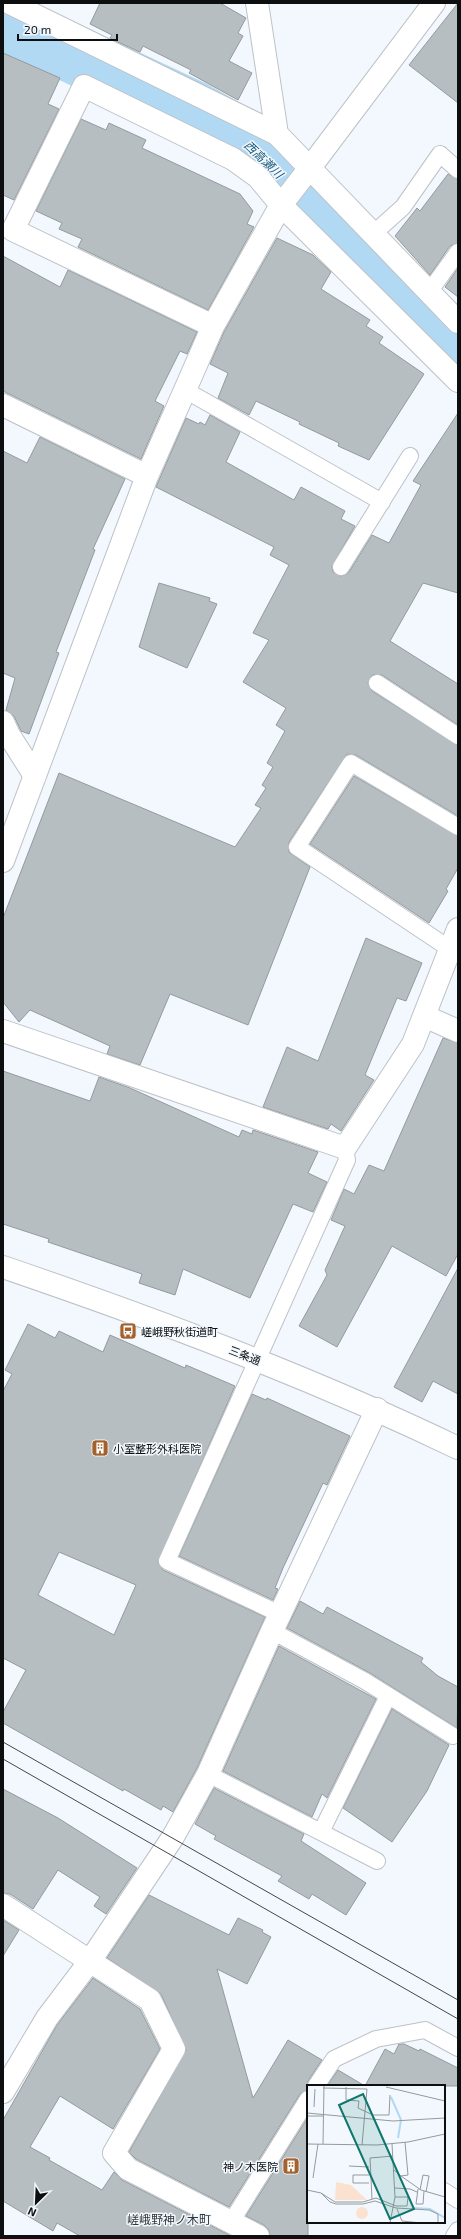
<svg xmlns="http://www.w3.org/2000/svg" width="461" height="2239" font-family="'Exo 2','Noto Sans JP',sans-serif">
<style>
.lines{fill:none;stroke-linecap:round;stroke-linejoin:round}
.river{stroke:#b2d9f3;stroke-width:59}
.building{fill:#b7bec2;stroke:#949a9e;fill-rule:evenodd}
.lane-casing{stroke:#bcc2c7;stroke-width:18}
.street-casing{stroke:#bcc2c7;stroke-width:24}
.secondary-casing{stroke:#bcc2c7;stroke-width:24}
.lane{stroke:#fff;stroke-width:16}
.street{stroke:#fff;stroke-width:22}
.secondary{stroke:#fff;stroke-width:22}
.tram{stroke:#44474a;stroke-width:1}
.labels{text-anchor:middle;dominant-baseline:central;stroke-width:3;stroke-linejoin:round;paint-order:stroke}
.poi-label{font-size:11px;fill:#0c0e10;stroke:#f2f8fd;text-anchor:start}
.street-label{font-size:11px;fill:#0c0e10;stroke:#f2f8fd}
.water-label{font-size:12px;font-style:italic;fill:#195a7c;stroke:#f2f8fd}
.neighbourhood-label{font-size:12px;fill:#31363a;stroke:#f2f8fd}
.inset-river{fill:none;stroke:#b2d9f3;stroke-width:2}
.inset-road{fill:none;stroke:#969a9e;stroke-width:1}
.view{fill:#0f766e;fill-opacity:0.15;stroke:#0f766e;stroke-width:2}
.inset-edge{fill:none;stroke:#0c0e10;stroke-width:2}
</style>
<rect width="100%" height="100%" fill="#f2f8fd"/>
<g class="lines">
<path class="river" d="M 3,21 L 193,110 L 246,140 L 458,350"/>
</g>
<path class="building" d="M 100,3 L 220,3 L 246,18 L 238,33 L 243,36 L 229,61 L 252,73 L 238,100 L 189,73 L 191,70 L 143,46 L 140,52 L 120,43 L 110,38 L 112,35 L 90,24 Z
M 458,3 L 458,103 L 409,65 Z
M 3,53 L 60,78 L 48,104 L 59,109 L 14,200 L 3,195 Z
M 81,119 L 106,130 L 109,123 L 146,140 L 142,148 L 240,194 L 253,211 L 247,224 L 254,227 L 208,310 L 78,247 L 82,239 L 59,229 L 62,223 L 36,211 Z
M 448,174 L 458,179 L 458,243 L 450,246 L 430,275 L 395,236 L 417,208 L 420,211 Z
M 277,238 L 313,255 L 331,272 L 321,289 L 370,320 L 366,326 L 383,337 L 379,343 L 424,374 L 369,460 L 338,446 L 339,443 L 299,424 L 300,422 L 256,401 L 249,415 L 218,398 L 228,373 L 210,364 L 224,332 Z
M 3,256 L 60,287 L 68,270 L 197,332 L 187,354 L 180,351 L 155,401 L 164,406 L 141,459 L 3,391 Z
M 458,268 L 458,297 L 445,287 Z
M 458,413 L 458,593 L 423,583 L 390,641 L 458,684 L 458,725 L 382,675 L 372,675 L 368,683 L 372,691 L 458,745 L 458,816 L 356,755 L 347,754 L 289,842 L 289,852 L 310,867 L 248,1025 L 170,994 L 140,1065 L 107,1054 L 110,1046 L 30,1010 L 19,1022 L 3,1002 L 3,918 L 59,773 L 235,847 L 261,808 L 255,805 L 266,788 L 262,785 L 273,767 L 267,763 L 285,731 L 276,725 L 286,708 L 243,682 L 269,640 L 253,633 L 289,565 L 270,555 L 274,547 L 156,487 L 186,418 L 199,424 L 200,422 L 205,425 L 210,415 L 240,432 L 226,462 L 294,500 L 301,487 L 345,511 L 341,519 L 355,526 L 332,566 L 333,572 L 341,576 L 349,572 L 372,535 L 389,543 L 421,485 L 413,481 Z
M 40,437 L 125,479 L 93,549 L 95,550 L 56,652 L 59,653 L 29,734 L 21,731 L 14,716 L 6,710 L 15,678 L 3,673 L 3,451 L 27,463 Z
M 159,583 L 210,598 L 209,601 L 217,604 L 187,668 L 139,647 Z
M 354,776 L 458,836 L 458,868 L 446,889 L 448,891 L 429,923 L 310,844 Z
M 366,938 L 422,963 L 406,1001 L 397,998 L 365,1075 L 374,1080 L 372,1083 L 341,1131 L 331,1124 L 328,1129 L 263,1107 L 287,1047 L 318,1061 Z
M 443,1038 L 458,1043 L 458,1254 L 446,1276 L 392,1246 L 337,1347 L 299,1326 L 327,1275 L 325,1270 L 345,1226 L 331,1220 L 344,1189 L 354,1194 L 369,1165 L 384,1171 Z
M 3,1071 L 90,1101 L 99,1077 L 130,1088 L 239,1137 L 242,1130 L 252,1134 L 253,1130 L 318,1152 L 308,1173 L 327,1182 L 313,1212 L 293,1204 L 250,1298 L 183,1269 L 175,1295 L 139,1283 L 142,1274 L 48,1242 L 49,1239 L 3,1224 Z
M 458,1268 L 458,1394 L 433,1381 L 422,1402 L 394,1387 Z
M 28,1324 L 55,1338 L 59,1331 L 103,1352 L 110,1335 L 185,1368 L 186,1365 L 235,1386 L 158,1562 L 163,1570 L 265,1617 L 197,1768 L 173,1812 L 163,1806 L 161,1810 L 124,1789 L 123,1791 L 3,1723 L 3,1712 L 26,1670 L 3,1658 L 3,1391 L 12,1374 L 5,1370 ZM 59,1552 L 136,1585 L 114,1635 L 38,1595 Z
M 252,1394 L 266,1400 L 267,1398 L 350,1436 L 327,1485 L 323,1483 L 283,1568 L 275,1588 L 278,1589 L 273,1600 L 179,1556 Z
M 300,1601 L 323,1614 L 327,1607 L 423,1658 L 421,1662 L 438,1676 L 458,1687 L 457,1728 L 370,1673 L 287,1628 Z
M 279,1646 L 376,1699 L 327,1798 L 322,1794 L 312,1817 L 223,1771 Z
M 392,1709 L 449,1745 L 427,1791 L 392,1842 L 343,1808 Z
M 214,1788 L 304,1834 L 301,1841 L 366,1883 L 346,1915 L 312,1894 L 309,1899 L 278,1881 L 282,1876 L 214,1839 L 216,1836 L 195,1824 Z
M 3,1789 L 58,1818 L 137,1868 L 106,1914 L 94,1906 L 100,1897 L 58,1870 L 33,1909 L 10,1894 L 3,1893 Z
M 149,1895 L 229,1935 L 238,1918 L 263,1930 L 262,1932 L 271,1937 L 247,1984 L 217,1969 L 253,2098 L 288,2040 L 322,2060 L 308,2081 L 307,2090 L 300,2094 L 229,2207 L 136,2159 L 129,2152 L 186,2050 L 161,1994 L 107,1958 Z
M 3,1920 L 19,1930 L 3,1956 Z
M 93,1978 L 140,2009 L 160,2049 L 113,2129 L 60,2096 L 30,2147 L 50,2158 L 49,2160 L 102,2190 L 114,2172 L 122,2180 L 231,2236 L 80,2236 L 57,2223 L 53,2231 L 3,2201 L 3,2120 L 57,2025 Z
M 399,2044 L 404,2044 L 419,2051 L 420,2049 L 458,2068 L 458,2086 L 327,2086 L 338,2070 L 365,2086 L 385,2049 L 394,2054 Z
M 308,2117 L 308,2236 L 270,2236 L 269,2230 L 264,2225 L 246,2216 Z"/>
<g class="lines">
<g class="lane-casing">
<path id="lane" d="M 373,234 L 403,207 L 440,154 L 458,170
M 429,292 L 458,252
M 185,390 L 382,502
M 341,567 L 410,456
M 377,683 L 458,736
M 450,949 L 297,847 L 351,763 L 458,827
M 280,1614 L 167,1561 L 347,1160 L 345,1148
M 272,1631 L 365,1681 L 453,1736
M 208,1774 L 377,1861
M 321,1832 L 388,1696
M 316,2086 L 334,2059 L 376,2039 L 425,2030 L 458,2048
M 444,2191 L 458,2200
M 231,2222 L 308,2099
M 454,2236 L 458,2230"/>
</g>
<g class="street-casing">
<path id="street" d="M 10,3 L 277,134 L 458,322
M 257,3 L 277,134
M 213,326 L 13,230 L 84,86 L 233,159 L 258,177 L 281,205 L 458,381
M 3,405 L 147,476
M 3,722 L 9,735 L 35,776
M 3,861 L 147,476 L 185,390 L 213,326 L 281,205 L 309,169
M 424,1016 L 458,1031
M 3,1031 L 345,1148 L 413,1044 L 458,929
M 3,1905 L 150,2000 L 174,2049 L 114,2153 L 128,2169 L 258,2236
M 3,2092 L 47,2018 L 90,1961 L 173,1837 L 208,1774 L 272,1631 L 377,1409"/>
</g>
<g class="secondary-casing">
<path id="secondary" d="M 309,169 L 434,3
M 3,1267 C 158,1320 310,1377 458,1448"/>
</g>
<use href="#lane" class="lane"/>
<use href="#street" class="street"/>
<use href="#secondary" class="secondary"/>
<path class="tram" d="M 3,1742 L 458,2000
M 3,1759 L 458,2019"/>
</g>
<defs>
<g id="bus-square" transform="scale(0.9)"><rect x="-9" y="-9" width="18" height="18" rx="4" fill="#a2612d" stroke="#f2f8fd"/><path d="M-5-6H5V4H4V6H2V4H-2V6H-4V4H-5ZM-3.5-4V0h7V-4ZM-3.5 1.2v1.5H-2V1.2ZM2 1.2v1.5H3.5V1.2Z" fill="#fff"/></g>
<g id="building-square" transform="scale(0.9)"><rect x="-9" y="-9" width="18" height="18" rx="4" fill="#a2612d" stroke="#f2f8fd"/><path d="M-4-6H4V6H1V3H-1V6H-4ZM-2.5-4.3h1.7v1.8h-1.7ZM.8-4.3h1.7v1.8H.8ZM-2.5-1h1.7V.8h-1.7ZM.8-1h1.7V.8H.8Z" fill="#fff"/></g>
</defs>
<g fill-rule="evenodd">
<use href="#bus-square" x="128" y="1331"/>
<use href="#building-square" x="100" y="1448"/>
<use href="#building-square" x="291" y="2166"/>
</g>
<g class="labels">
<g class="poi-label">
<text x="141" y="1331">嵯峨野秋街道町</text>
<text x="113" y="1448">小室整形外科医院</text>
<text x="278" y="2166" text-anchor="end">神ノ木医院</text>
</g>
<g class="street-label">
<text transform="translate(245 1355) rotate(21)">三条通</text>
</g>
<g class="water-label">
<text transform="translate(264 159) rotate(44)">西高瀬川</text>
</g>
<g class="neighbourhood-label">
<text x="169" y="2219">嵯峨野神ノ木町</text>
</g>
</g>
<g transform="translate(307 2085)">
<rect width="138" height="138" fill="#f2f8fd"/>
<path d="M 29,97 L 44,100 L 60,115 L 28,115 ZM49 128a6 6 0 1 1 12 0a6 6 0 1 1-12 0Z" fill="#fae1d0"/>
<path class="inset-river" d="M 84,12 L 94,35 L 91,53M 106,123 L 123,124 L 138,133"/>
<path class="inset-road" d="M 39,2 L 39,15 L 52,16 L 51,23 L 66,30 L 82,30 L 83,10M 79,2 L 138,16M 16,3 L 60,4 L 55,60M 7,22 L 8,4M 0,28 L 86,36 L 138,33M 0,31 L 16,31M 0,59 L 70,60 L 101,57 L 138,49M 16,59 L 17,0M 42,81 L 62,82M 87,85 L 94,91 L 101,90 L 98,57M 62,90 L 46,90 L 46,98 L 62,98M 94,91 L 114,105 L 138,112M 6,93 L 11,59M 88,103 L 103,104 L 110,107M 111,104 L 109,119 L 116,119 L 117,106M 0,105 L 14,108 L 28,117 L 56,117 L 69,113 L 89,121 L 100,121 L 101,112 L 88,112M 113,105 L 116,90 L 122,91 L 119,107M 14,108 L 23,117 L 29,119 L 56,119 L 68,116 L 89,123 L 122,125 L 131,129 L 131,138M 65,114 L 63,73 L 86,71M 90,124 L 95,136 L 114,138M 83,138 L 88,112 L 85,59"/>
<path class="view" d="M 56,9 L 107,124 L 83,134 L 32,20 Z"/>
<rect width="138" height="138" class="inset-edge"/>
</g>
<rect width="461" height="2239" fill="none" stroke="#0c0e10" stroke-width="8"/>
<g transform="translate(36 2203) rotate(204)" stroke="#f2f8fd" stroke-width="3" paint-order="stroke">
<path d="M0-3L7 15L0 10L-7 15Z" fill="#0c0e10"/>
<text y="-6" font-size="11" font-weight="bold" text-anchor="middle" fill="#0c0e10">N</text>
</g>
<path d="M18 34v6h99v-6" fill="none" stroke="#0c0e10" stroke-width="2"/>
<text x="24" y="34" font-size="12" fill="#0c0e10" stroke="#f2f8fd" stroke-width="3" paint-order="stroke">20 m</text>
</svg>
